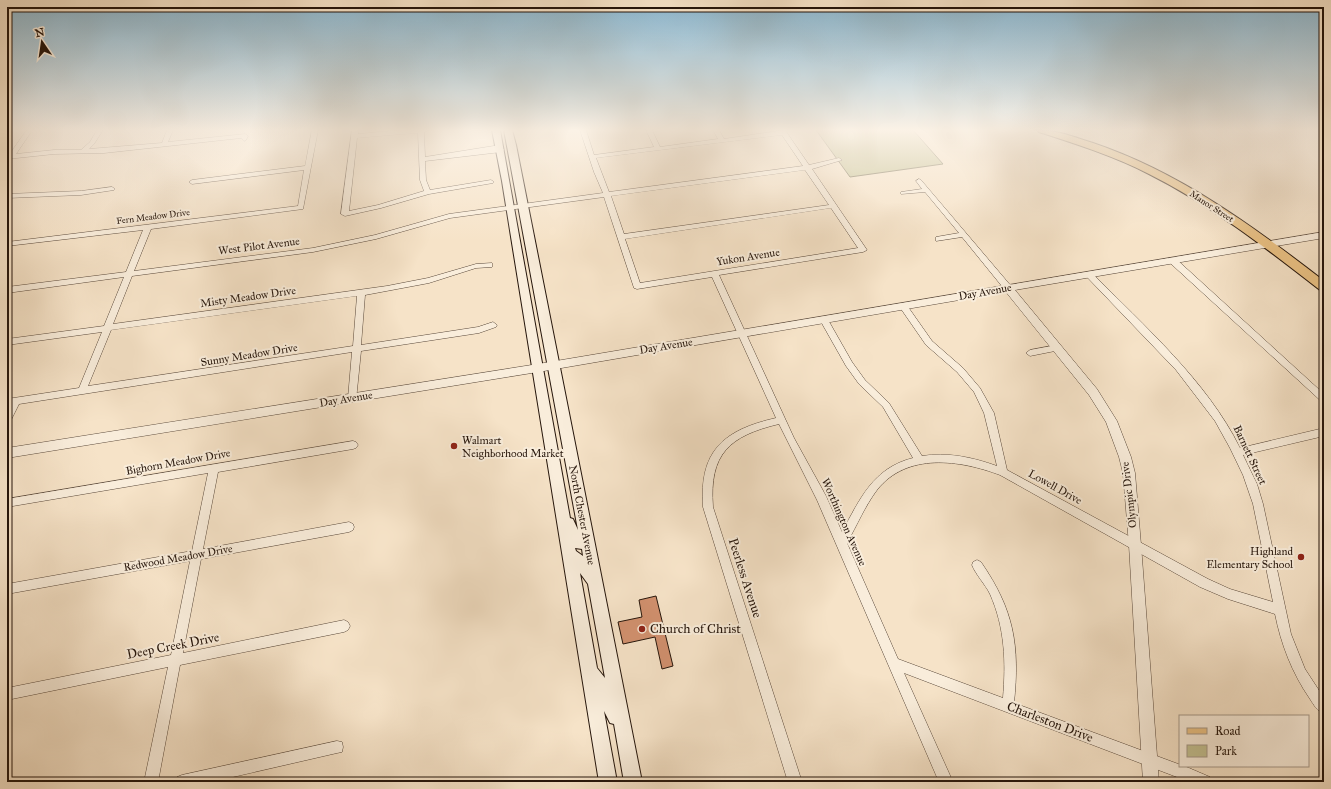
<svg xmlns="http://www.w3.org/2000/svg" width="1331" height="789" font-family="'IM FELL Great Primer',serif">
<style>
.green{fill:#c3c192;stroke:#746b4e}
.building{fill:#d2916f;stroke:#25150b}
.lines{fill:none;stroke-linecap:round;stroke-linejoin:round}
.minor-casing{stroke:#59483a;stroke-width:1}
.tertiary-casing{stroke:#59483a;stroke-width:1}
.secondary-casing{stroke:#25150b;stroke-width:2}
.primary-casing{stroke:#25150b;stroke-width:2}
.minor{fill:#f9eddb;fill-rule:evenodd}
.tertiary{fill:#f9eddb;fill-rule:evenodd}
.secondary{fill:#f9eddb;fill-rule:evenodd}
.primary{fill:#ebc284;fill-rule:evenodd}
.poi-dot{fill:#8f2418;stroke:#f9eddb;stroke-width:1.5}
.labels{text-anchor:middle;dominant-baseline:central;stroke-width:4;stroke-linejoin:round;paint-order:stroke}
.far-street-label{font-size:9px;fill:#25150b;stroke:#f9eddb}
.street-label{font-size:11px;fill:#25150b;stroke:#f9eddb}
.poi-label{font-size:11px;fill:#25150b;stroke:#f9eddb;text-anchor:start}
.near-street-label{font-size:13px;fill:#25150b;stroke:#f9eddb}
.near-poi-label{font-size:13px;fill:#25150b;stroke:#f9eddb;text-anchor:start}
</style>
<rect width="100%" height="100%" fill="#f6e3c8"/>
<filter id="stains"><feTurbulence type="fractalNoise" baseFrequency=".005" numOctaves="4"/><feColorMatrix values="0 0 0 0 .2 0 0 0 0 .09 0 0 0 0 .02 0 0 0 .5 -.17"/></filter>
<radialGradient id="worn" r=".72"><stop offset=".6" stop-color="#630" stop-opacity="0"/><stop offset="1" stop-color="#630" stop-opacity=".3"/></radialGradient>
<path class="green" d="M 816,130 L 913,130 L 943,164 L 850,177 Z"/>
<path class="building" d="M 656,596 L 673,666 L 662,669 L 655,637 L 623,644 L 618,622 L 642,617 L 639,600 Z"/>
<g class="lines">
<g class="minor-casing">
<path id="minor" d="M 28,130 L 31,132 L 16,154 L 54,150 L 81,150 L 90,142 L 97,130 L 103,130 L 94,144 L 89,149 L 162,143 L 167,130 L 173,130 L 168,142 L 245,134 L 248,136 L 246,140 L 244,141 L 241,138 L 104,153 L 54,154 L 7,159 L 7,155 L 9,155 L 26,131 Z
M 312,130 L 318,130 L 303,209 L 151,229 L 134,271 L 313,248 L 375,235 L 449,214 L 603,193 L 594,172 L 580,130 L 586,130 L 594,155 L 654,147 L 646,130 L 652,130 L 660,147 L 718,139 L 713,130 L 719,130 L 724,139 L 785,130 L 809,165 L 839,158 L 842,160 L 812,169 L 867,250 L 863,252 L 719,275 L 794,438 L 826,496 L 842,532 C 860,499 873,468 913,458 L 883,407 L 859,384 L 846,366 L 820,320 L 821,318 L 827,318 L 852,362 L 865,380 L 889,403 L 922,456 C 947,452 972,457 997,466 L 984,413 L 974,392 L 957,372 L 926,345 L 899,306 L 903,303 L 906,304 L 932,341 L 963,368 L 980,388 L 994,413 L 1007,470 L 1208,579 L 1230,589 L 1273,602 L 1253,504 L 1243,475 L 1230,448 L 1215,421 L 1176,370 L 1085,275 L 1086,273 L 1092,273 C 1144,326 1207,381 1240,448 L 1324,428 L 1324,436 L 1243,455 L 1257,484 L 1263,504 L 1291,634 L 1305,669 L 1324,698 L 1324,714 C 1317,711 1314,705 1310,699 C 1292,673 1281,644 1275,614 L 1228,599 L 1200,587 L 1000,475 C 960,460 907,452 877,490 C 865,506 857,525 847,543 L 898,659 L 1003,698 C 1006,662 1005,628 990,594 C 985,584 976,575 972,565 L 973,562 L 977,560 L 981,562 C 1014,610 1020,645 1014,703 L 1189,768 L 1210,777 L 1212,782 L 1190,782 L 904,673 L 953,782 L 939,782 L 817,500 L 779,424 C 729,436 709,454 713,507 L 802,782 L 788,782 L 703,507 C 699,451 723,430 776,418 L 712,277 L 637,289 L 634,288 L 604,197 L 450,218 L 376,239 L 313,252 L 132,276 L 113,324 L 387,286 L 428,278 L 476,264 L 492,263 L 492,267 L 476,268 L 429,283 L 365,295 L 361,345 L 478,327 L 493,322 L 497,325 L 496,327 L 479,333 L 361,351 L 356,400 L 350,400 L 348,398 L 352,352 L 19,404 L 10,422 L 7,423 L 7,410 L 9,405 L 7,405 L 7,399 L 79,388 L 102,332 L 7,345 L 7,339 L 104,326 L 124,277 L 7,293 L 7,287 L 126,272 L 143,230 L 7,246 L 7,242 L 298,206 L 304,170 L 192,184 L 189,182 L 192,180 L 305,166 ZM 782,135 L 803,166 L 609,192 L 596,158 ZM 805,170 L 829,205 L 624,234 L 611,196 ZM 831,208 L 858,248 L 640,283 L 625,239 ZM 357,296 L 353,346 L 88,386 L 111,330 Z
M 352,130 L 358,130 L 358,134 L 402,130 L 429,130 L 424,132 L 425,157 L 500,145 L 502,146 L 502,148 L 504,150 L 501,152 L 425,161 L 426,180 L 430,190 L 491,180 L 494,182 L 493,183 L 429,194 L 381,208 L 345,216 L 341,214 ZM 418,133 L 420,180 L 424,191 L 378,205 L 349,211 L 357,138 Z
M 919,179 L 921,180 L 1011,286 L 1012,288 L 1011,290 L 1005,290 L 962,237 L 936,241 L 936,237 L 959,233 L 925,192 L 901,194 L 901,192 L 922,189 L 916,181 Z
M 112,187 L 115,189 L 114,190 L 81,195 L 7,198 L 7,194 L 81,191 Z
M 1169,258 L 1175,258 L 1324,394 L 1324,402 L 1321,401 L 1169,262 Z
M 1057,345 L 1061,348 L 1060,350 L 1030,356 L 1026,353 L 1030,350 Z
M 353,441 L 356,442 L 358,445 L 356,448 L 353,449 L 218,472 L 203,549 L 349,522 L 353,524 L 354,527 L 353,530 L 349,532 L 201,559 L 183,653 L 344,620 L 348,622 L 350,626 L 348,630 L 344,632 L 180,665 L 158,782 L 144,782 L 168,667 L 7,700 L 7,688 L 171,655 L 190,561 L 7,594 L 7,584 L 192,551 L 208,473 L 7,507 L 7,499 Z
M 337,741 L 342,742 L 343,747 L 342,752 L 337,753 L 211,782 L 175,782 L 177,777 L 182,775 Z"/>
</g>
<g class="tertiary-casing">
<path id="tertiary" d="M 1324,232 L 1324,238 L 1015,290 L 1097,389 L 1117,421 L 1131,457 L 1135,473 L 1141,545 L 1159,782 L 1143,782 L 1129,545 L 1123,473 L 1119,457 L 1106,422 L 1089,395 L 1006,292 L 538,372 L 7,458 L 7,448 L 538,364 Z"/>
</g>
<g class="secondary-casing">
<path id="secondary" d="M 492,130 L 500,130 L 570,518 L 573,519 L 578,530 L 504,130 L 512,130 L 516,145 L 642,782 L 624,782 L 614,724 L 610,723 L 604,711 L 617,782 L 599,782 L 502,181 ZM 575,548 L 582,549 L 583,556 L 576,551 ZM 580,573 L 588,584 L 605,678 L 597,668 Z"/>
</g>
<g class="primary-casing">
<path id="primary" d="M 1037,130 C 1057,130 1074,137 1093,143 C 1179,172 1253,226 1324,281 L 1324,291 L 1320,290 C 1266,248 1211,205 1149,174 C 1114,156 1076,144 1039,132 Z"/>
</g>
<use href="#minor" class="minor"/>
<use href="#tertiary" class="tertiary"/>
<use href="#secondary" class="secondary"/>
<use href="#primary" class="primary"/>
</g>
<linearGradient id="sky" x2="0" y2="1"><stop stop-color="#8ab8d2"/><stop offset="0.54" stop-color="#fbf2e6"/><stop offset="1" stop-color="#fbf2e6" stop-opacity="0"/></linearGradient>
<rect width="1331" height="241" fill="url(#sky)"/>
<g class="poi-dot">
<circle cx="454" cy="446" r="4"/>
<circle cx="1301" cy="557" r="4"/>
<circle cx="642" cy="629" r="4"/>
</g>
<g class="labels">
<g class="far-street-label">
<text transform="translate(1212 206) rotate(33)">Manor Street</text>
<text transform="translate(153 216) rotate(-7)">Fern Meadow Drive</text>
</g>
<g class="street-label">
<text transform="translate(259 246) rotate(-7)">West Pilot Avenue</text>
<text transform="translate(748 257) rotate(-9)">Yukon Avenue</text>
<text transform="translate(985 292) rotate(-10)">Day Avenue</text>
<text transform="translate(248 297) rotate(-8)">Misty Meadow Drive</text>
<text transform="translate(666 346) rotate(-9)">Day Avenue</text>
<text transform="translate(249 355) rotate(-9)">Sunny Meadow Drive</text>
<text transform="translate(346 399) rotate(-9)">Day Avenue</text>
<text transform="translate(1250 455) rotate(65)">Barnett Street</text>
<text transform="translate(178 462) rotate(-10)">Bighorn Meadow Drive</text>
<text transform="translate(1055 487) rotate(29)">Lowell Drive</text>
<text transform="translate(1129 495) rotate(-97)">Olympic Drive</text>
<text transform="translate(582 515) rotate(79)">North Chester Avenue</text>
<text transform="translate(844 522) rotate(66)">Worthington Avenue</text>
<text transform="translate(178 558) rotate(-10)">Redwood Meadow Drive</text>
</g>
<g class="poi-label">
<text x="462" y="440">Walmart<tspan x="462" dy="13">Neighborhood Market</tspan></text>
<text x="1293" y="551" text-anchor="end">Highland<tspan x="1293" dy="13">Elementary School</tspan></text>
</g>
<g class="near-street-label">
<text transform="translate(745 578) rotate(72)">Peerless Avenue</text>
<text transform="translate(173 646) rotate(-11)">Deep Creek Drive</text>
<text transform="translate(1050 722) rotate(21)">Charleston Drive</text>
</g>
<g class="near-poi-label">
<text x="650" y="629">Church of Christ</text>
</g>
</g>
<rect width="1331" height="789" fill="none" stroke="#f6e3c8" stroke-width="24"/>
<rect x="8" y="8" width="1315" height="773" fill="none" stroke="#25150b" stroke-width="2"/>
<rect x="12" y="12" width="1307" height="765" fill="none" stroke="#25150b"/>
<rect x="1179" y="715" width="130" height="52" fill="#f9eddb" stroke="#a49788"/>
<rect x="1187" y="728" width="20" height="6" fill="#ebc284" stroke="#a49788"/>
<text x="1215" y="735" font-size="12" fill="#25150b">Road</text>
<rect x="1187" y="745" width="20" height="12" fill="#c3c192" stroke="#a49788"/>
<text x="1215" y="755" font-size="12" fill="#25150b">Park</text>
<g transform="translate(42 42) rotate(347)" stroke="#f9eddb" stroke-width="3" paint-order="stroke">
<path d="M0-3L7 15L0 10L-7 15Z" fill="#25150b"/>
<text y="-6" font-size="11" font-weight="bold" text-anchor="middle" fill="#25150b">N</text>
</g>
<rect width="100%" height="100%" filter="url(#stains)"/>
<rect width="100%" height="100%" fill="url(#worn)"/>
</svg>
